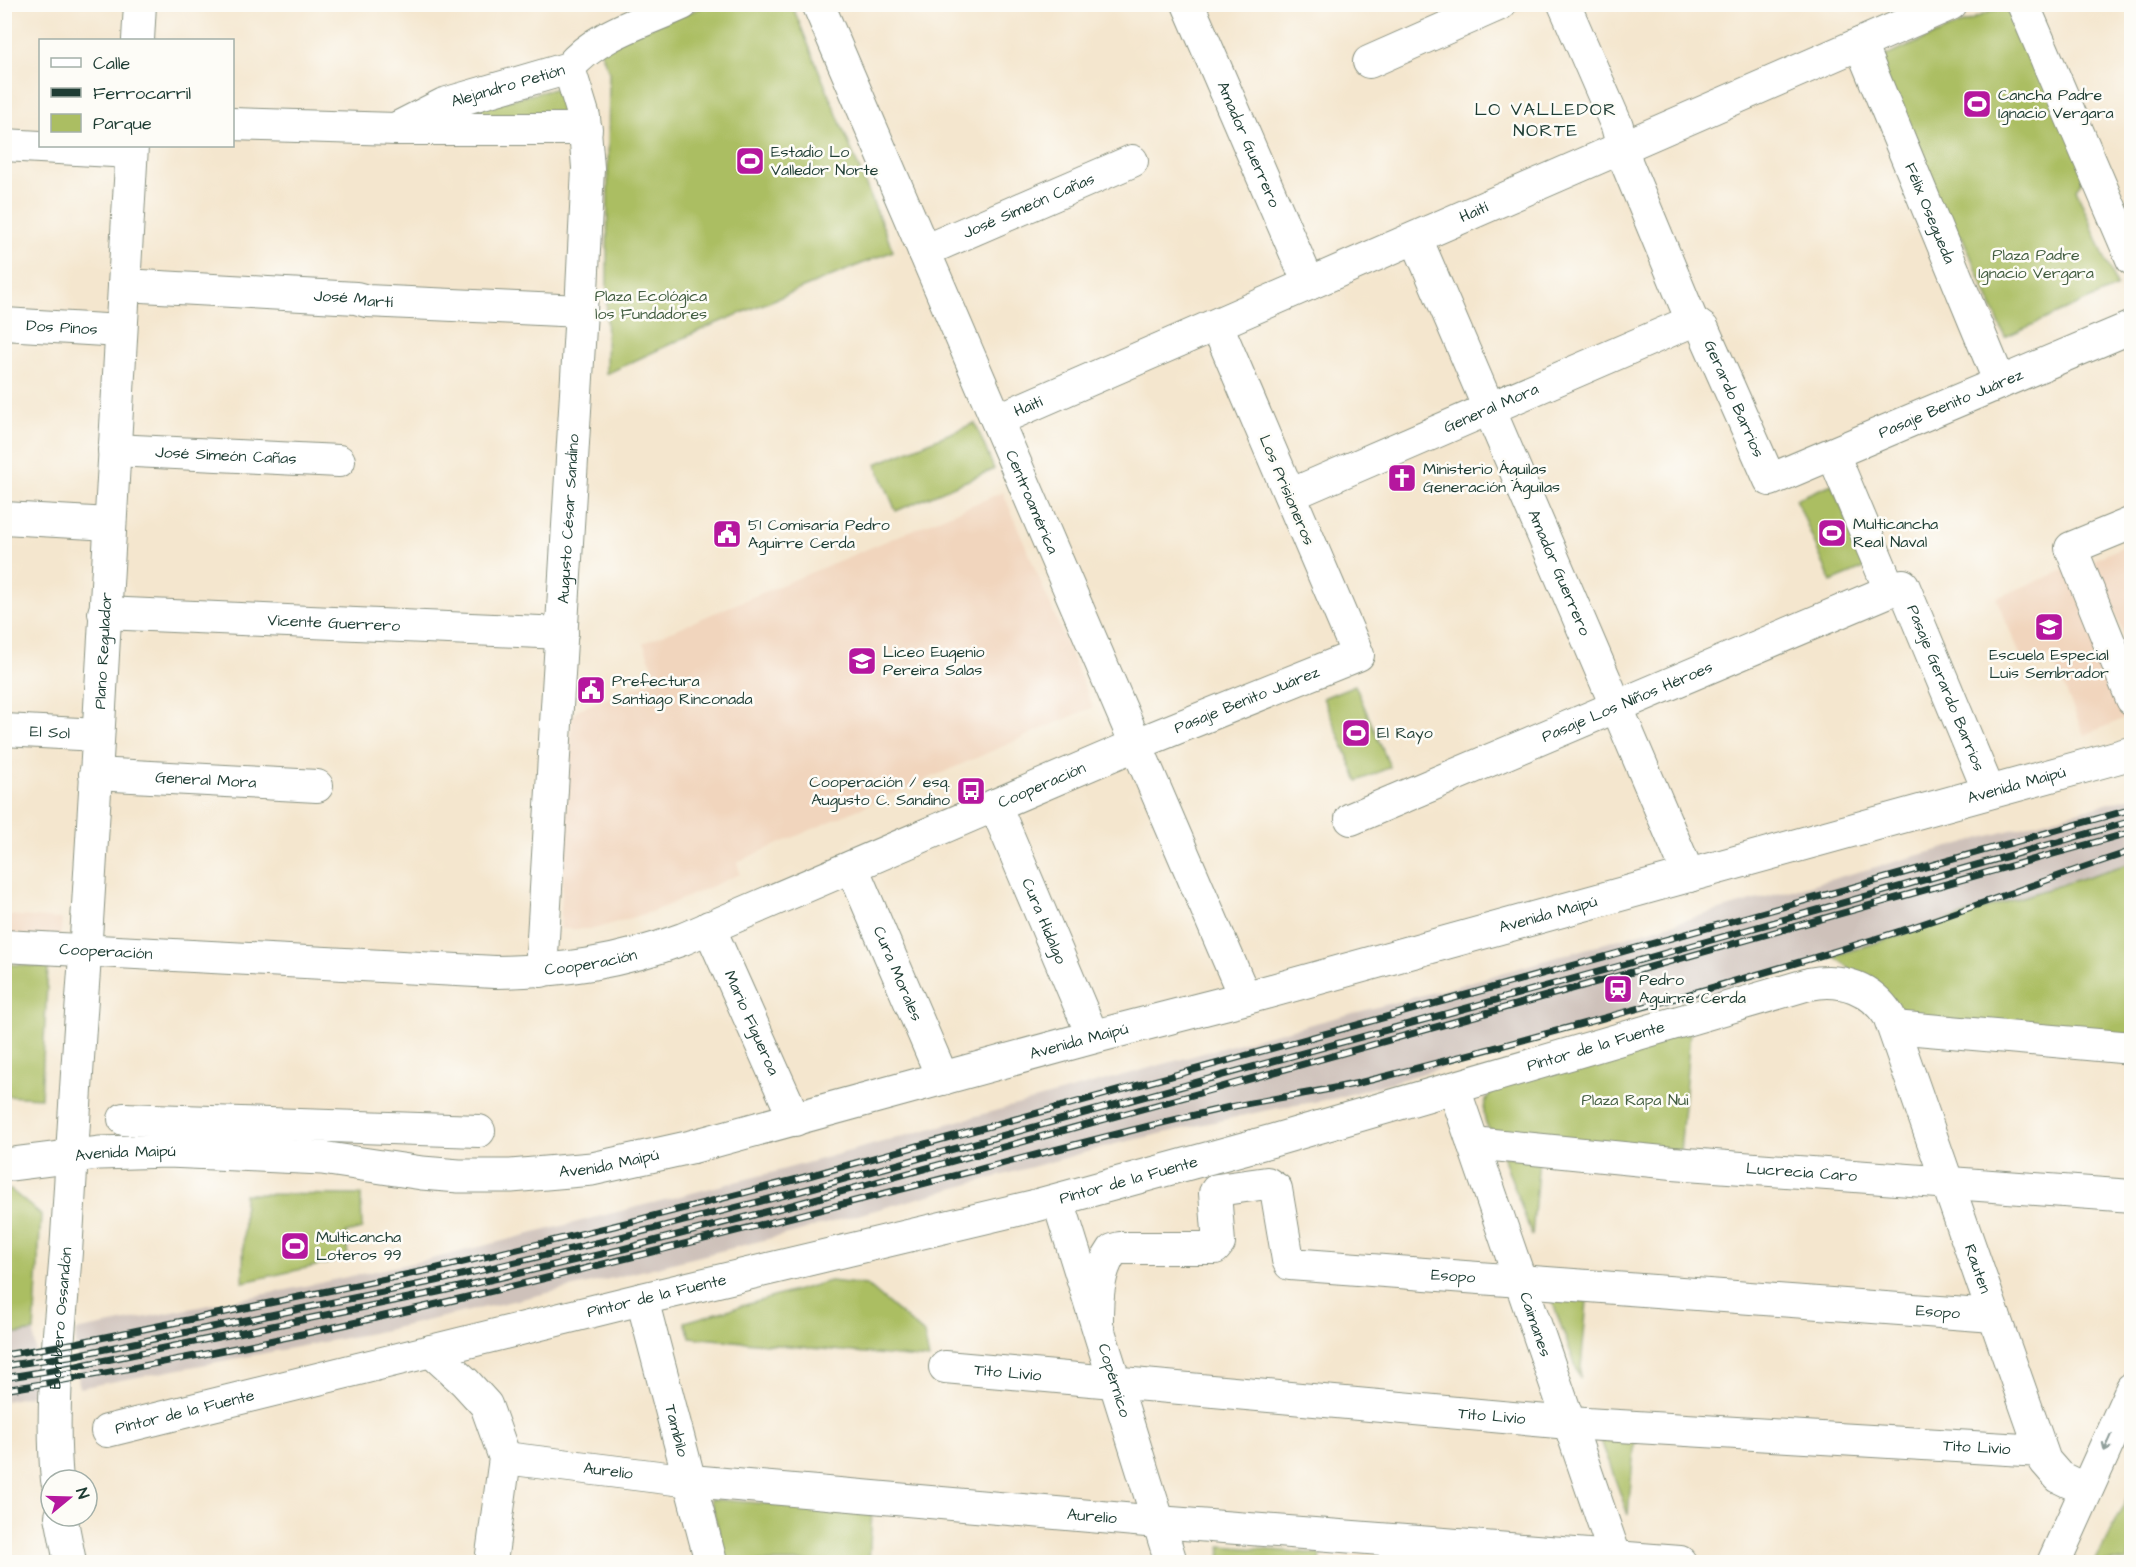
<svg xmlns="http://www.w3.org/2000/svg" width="2136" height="1567" font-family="'Architects Daughter',sans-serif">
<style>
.built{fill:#f1d5bd}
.industrial{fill:#cec1ba}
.green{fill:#abbe62;stroke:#657e4b;stroke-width:1.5}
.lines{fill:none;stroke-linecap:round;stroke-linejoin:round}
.minor-casing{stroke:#8a9281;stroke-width:34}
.major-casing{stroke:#8a9281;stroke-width:35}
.minor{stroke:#fff;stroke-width:32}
.major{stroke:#fff;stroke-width:33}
.rail-casing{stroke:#1f3d34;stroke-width:7}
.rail{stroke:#fdfcf7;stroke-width:4.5;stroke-dasharray:14;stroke-linecap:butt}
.oneway{stroke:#8f9e9a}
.labels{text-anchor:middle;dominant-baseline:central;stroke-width:5;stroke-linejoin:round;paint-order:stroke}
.street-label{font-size:16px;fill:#1f3d34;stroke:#fdfcf7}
.poi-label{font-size:16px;fill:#1f3d34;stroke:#fdfcf7;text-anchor:start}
.park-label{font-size:16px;fill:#425d40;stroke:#fdfcf7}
.neighbourhood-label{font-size:18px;letter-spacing:1.5px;fill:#1f3d34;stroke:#fdfcf7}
</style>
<rect width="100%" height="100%" fill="#fdfcf7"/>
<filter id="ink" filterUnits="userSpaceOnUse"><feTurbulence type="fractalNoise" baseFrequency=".0167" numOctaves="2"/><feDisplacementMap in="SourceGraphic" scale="12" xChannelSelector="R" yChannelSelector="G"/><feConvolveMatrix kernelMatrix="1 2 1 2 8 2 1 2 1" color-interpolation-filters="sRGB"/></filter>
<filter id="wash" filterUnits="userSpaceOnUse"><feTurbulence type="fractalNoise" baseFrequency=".008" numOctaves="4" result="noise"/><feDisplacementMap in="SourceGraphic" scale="24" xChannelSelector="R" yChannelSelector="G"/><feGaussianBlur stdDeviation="1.35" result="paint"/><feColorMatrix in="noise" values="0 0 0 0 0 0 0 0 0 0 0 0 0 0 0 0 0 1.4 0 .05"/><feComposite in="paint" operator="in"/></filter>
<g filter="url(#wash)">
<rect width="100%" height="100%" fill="#f4e6ce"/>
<path class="built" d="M 1003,492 L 1093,707 L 737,862 L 740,874 L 654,911 L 594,929 L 560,929 L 572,717 L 579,709 L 658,679 L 643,643 Z
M 2131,543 L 2131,652 L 2094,560 Z
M 2067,569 L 2128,717 L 2084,735 L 2052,657 L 2025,667 L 1996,598 Z
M 4,915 L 62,919 L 59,960 L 5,957 Z"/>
<path class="industrial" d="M 2131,797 L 2131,863 L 1822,960 L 1336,1098 L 1268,1110 L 1119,1143 L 792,1233 L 613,1278 L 377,1332 L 79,1388 L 75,1331 L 286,1290 L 440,1257 L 774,1172 L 1254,1039 L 1446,989 L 1737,905 Z
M 34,1331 L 38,1394 L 5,1401 L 5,1336 Z"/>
<path class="green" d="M 708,5 L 792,5 L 893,251 L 705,328 L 606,374 L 609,72 L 599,47 Z
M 2006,5 L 2019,5 L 2086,176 L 2076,189 L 2117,287 L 2005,337 L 1962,236 L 1948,232 L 1876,60 Z
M 565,86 L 567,121 L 447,116 Z
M 975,423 L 994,469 L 896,511 L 876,464 Z
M 1832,484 L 1867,567 L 1831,582 L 1796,499 Z
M 1355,685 L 1390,767 L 1358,781 L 1323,698 Z
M 2131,863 L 2131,1037 L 1913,1017 L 1834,956 Z
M 5,964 L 48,967 L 41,1098 L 5,1096 Z
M 1690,1031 L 1680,1154 L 1493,1135 C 1481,1120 1480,1101 1495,1088 Z
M 1503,1156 L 1539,1159 L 1532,1236 Z
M 11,1190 L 41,1215 L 34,1331 L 5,1336 L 4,1191 Z
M 244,1194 L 361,1195 L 362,1229 L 346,1233 L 348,1259 L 243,1282 Z
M 830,1281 L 867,1285 L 924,1334 L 929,1359 L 690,1337 L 685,1322 Z
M 1551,1298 L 1587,1301 L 1580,1378 Z
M 1599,1435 L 1635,1438 L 1628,1515 Z
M 2131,1490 L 2131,1549 L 2126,1562 L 2095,1562 Z
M 710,1499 L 872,1512 L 869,1562 L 727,1562 Z
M 1221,1546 L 1321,1554 L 1320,1562 L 1220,1562 Z"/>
</g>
<g filter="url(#ink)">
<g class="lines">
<g class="minor-casing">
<g id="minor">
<path id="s1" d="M 818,4 L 1245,998"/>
<path id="s2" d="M 1188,4 L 1309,284"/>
<path d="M 1564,4 L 1617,126 L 1627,164 L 1692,321"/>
<path d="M 2023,4 L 2132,259"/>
<path d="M 138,40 L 140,4"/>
<path id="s3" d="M 1860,44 L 2000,383"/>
<path d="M 1369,62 L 1500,4"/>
<path d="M 232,124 L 396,129 L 586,129"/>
<path id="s4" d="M 399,127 L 444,104 L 569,68 C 595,35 645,21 682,4"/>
<path d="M 4,145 L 131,152"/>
<path id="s5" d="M 1416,238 L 1689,876"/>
<path id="s6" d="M 924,251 L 1132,161"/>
<path id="s7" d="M 124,285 L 356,298 L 367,301 L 581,311"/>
<path id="s8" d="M 1692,321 L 1703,329 L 1770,480 L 2132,327"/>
<path id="s9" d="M 4,324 L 121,331"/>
<path id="s10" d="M 997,420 L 1951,4"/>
<path id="s11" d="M 114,450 L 339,461"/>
<path d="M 1833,454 L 1890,590"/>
<path id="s12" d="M 1290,495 L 1692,321"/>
<path d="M 4,518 L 110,524"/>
<path d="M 2132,523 L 2071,548 L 2132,699"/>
<path id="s13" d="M 104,613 L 562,633"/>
<path id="s14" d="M 4,730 L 98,735"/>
<path id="s15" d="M 95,774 L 317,786"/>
<path id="s16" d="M 995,805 L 1093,1037"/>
<path id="s17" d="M 1351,819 L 1903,585 L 1989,792"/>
<path id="s18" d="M 852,867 L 943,1079"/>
<path id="s19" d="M 709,927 L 795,1120"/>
<path id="s20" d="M 4,946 L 495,972 C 562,971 619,963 683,939 L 1147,740 L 1358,655 L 1217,325"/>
<path id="s21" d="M 541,971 L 581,311 L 588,168 L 584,117 L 569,68"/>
<path d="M 1894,1027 L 2132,1048"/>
<path id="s22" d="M 1454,1088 L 1617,1562"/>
<path d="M 124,1119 L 479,1131"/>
<path id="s23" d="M 1473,1143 L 1673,1163 L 2132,1196"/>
<path id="s24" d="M 1058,1200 L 1171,1562"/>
<path id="s25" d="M 642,1299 L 711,1562"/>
<path id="s26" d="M 1097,1321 C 1097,1297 1098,1271 1113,1250 L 1120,1248 L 1215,1248 L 1219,1243 L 1215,1193 L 1217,1190 L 1267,1183 L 1276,1189 L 1288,1260 L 1290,1264 L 1994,1316"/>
<path d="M 431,1351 L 465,1382 L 486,1405 L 505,1458 L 491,1562"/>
<path id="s27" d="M 945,1367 L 1569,1423 L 2041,1451"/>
<path id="s28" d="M 107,1431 L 642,1299 L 1034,1206 L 1271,1141 L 1809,984 C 1842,977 1871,988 1889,1016 L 2045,1461 L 2059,1477 L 2086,1490"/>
<path id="s29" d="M 505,1458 L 691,1481 L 1158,1522 L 1680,1562"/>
<path id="s30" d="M 57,1480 C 50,1404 60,1328 66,1252 C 72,1158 77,1064 84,971 C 102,696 115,420 132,146"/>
<path d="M 61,1516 L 70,1562"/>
</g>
</g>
<g class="major-casing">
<g id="major">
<path id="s31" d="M 4,1165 L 99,1153 L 168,1151 L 322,1158 L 422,1173 L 459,1176 L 511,1176 L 592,1169 L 691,1147 L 1093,1037 L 1245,998 L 2132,753"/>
<path d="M 2054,1562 L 2132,1389"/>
</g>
</g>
<use href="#minor" class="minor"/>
<use href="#major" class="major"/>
<g class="rail-casing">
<path id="rail" d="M 4,1355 L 76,1343 L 434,1269 L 614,1226 L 794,1180 L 1611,955 L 2132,809
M 4,1366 L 76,1355 L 436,1281 L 617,1238 L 797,1192 L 1616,967 L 2132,821
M 4,1378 L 77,1366 L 438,1292 L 619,1250 L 800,1203 L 1218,1088 L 2132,832
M 4,1390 C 332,1338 652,1252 973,1171 C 1059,1149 1144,1126 1230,1107 C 1277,1097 1325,1092 1371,1080 C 1552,1033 1734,984 1913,927 C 1986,903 2058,875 2132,851"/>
</g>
<use href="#rail" class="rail"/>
</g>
<defs><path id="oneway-shaft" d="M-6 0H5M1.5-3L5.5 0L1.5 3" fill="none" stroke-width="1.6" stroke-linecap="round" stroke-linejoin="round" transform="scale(1.5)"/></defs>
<use class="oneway" href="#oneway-shaft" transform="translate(2108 1443) rotate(114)"/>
</g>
<defs>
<g id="stadium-square" transform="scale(1.5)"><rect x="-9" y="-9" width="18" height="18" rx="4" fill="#b5179e" stroke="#fdfcf7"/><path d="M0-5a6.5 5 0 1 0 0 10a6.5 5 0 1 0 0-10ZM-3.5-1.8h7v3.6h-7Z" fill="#fff"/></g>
<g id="church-square" transform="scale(1.5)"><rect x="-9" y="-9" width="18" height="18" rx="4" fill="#b5179e" stroke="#fdfcf7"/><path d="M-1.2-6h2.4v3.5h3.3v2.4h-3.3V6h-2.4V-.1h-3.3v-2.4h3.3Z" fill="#fff"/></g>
<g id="civic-square" transform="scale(1.5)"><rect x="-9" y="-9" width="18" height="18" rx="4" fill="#b5179e" stroke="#fdfcf7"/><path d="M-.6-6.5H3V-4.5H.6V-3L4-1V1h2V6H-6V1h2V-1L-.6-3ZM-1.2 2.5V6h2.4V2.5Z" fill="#fff"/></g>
<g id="school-square" transform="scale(1.5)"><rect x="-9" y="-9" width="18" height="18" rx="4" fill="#b5179e" stroke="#fdfcf7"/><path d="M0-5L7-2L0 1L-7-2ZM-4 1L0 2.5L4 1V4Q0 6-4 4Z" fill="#fff"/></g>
<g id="bus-square" transform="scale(1.5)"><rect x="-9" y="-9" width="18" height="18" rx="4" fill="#b5179e" stroke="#fdfcf7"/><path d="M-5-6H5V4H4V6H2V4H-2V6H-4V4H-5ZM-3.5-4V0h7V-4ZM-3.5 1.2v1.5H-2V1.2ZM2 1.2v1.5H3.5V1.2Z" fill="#fff"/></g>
<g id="station-square" transform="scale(1.5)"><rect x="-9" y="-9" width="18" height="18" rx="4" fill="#b5179e" stroke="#fdfcf7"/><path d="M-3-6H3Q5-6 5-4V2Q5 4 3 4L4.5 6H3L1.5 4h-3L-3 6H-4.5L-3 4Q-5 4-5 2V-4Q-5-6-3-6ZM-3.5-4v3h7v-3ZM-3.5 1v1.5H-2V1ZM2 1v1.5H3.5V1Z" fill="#fff"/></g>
</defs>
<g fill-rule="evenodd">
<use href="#stadium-square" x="1977" y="104"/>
<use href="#stadium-square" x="750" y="161"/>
<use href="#church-square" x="1402" y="478"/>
<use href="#stadium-square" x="1832" y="533"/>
<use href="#civic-square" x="727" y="534"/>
<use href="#school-square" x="2049" y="627"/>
<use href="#school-square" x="862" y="661"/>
<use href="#civic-square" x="591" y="690"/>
<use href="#stadium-square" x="1356" y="733"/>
<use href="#bus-square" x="971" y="791"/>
<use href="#station-square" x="1618" y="989"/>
<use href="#stadium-square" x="295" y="1246"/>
</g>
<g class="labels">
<g class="street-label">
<text stroke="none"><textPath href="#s4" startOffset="117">Alejandro Petión</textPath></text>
<text stroke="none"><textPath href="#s2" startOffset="153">Amador Guerrero</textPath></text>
<text stroke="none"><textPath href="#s6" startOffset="114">José Simeón Cañas</textPath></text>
<text stroke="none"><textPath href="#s10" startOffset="520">Haití</textPath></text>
<text stroke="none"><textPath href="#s3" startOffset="183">Félix Osegueda</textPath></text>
<text stroke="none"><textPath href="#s7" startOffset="230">José Martí</textPath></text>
<text stroke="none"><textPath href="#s9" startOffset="58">Dos Pinos</textPath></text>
<text stroke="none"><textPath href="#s8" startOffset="90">Gerardo Barrios</textPath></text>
<text stroke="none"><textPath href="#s8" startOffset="375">Pasaje Benito Juárez</textPath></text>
<text stroke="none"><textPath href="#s10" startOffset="34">Haití</textPath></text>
<text stroke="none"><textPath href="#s12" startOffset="219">General Mora</textPath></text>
<text stroke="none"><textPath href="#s11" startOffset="112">José Simeón Cañas</textPath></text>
<text transform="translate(1287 490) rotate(67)">Los Prisioneros</text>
<text stroke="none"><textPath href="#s1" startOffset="542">Centroamérica</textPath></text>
<text stroke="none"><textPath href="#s21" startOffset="453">Augusto César Sandino</textPath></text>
<text stroke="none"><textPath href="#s5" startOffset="364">Amador Guerrero</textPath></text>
<text stroke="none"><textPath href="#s13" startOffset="230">Vicente Guerrero</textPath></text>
<text stroke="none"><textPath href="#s30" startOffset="831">Plano Regulador</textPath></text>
<text stroke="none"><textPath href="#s17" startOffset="711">Pasaje Gerardo Barrios</textPath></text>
<text stroke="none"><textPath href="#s20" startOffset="1296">Pasaje Benito Juárez</textPath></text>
<text stroke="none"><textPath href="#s17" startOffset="300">Pasaje Los Niños Héroes</textPath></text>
<text stroke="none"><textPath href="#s14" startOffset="46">El Sol</textPath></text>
<text stroke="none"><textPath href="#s15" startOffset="111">General Mora</textPath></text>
<text stroke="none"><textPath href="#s20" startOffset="1074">Cooperación</textPath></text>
<text stroke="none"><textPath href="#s31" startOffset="2066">Avenida Maipú</textPath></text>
<text stroke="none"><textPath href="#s31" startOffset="1580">Avenida Maipú</textPath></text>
<text stroke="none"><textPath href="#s16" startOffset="126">Cura Hidalgo</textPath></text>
<text stroke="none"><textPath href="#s20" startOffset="102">Cooperación</textPath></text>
<text stroke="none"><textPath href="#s20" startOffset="588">Cooperación</textPath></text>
<text stroke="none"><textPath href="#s18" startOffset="116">Cura Morales</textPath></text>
<text stroke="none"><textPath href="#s19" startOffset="105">Mario Figueroa</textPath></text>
<text stroke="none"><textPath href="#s31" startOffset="1094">Avenida Maipú</textPath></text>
<text stroke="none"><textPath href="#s28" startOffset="1538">Pintor de la Fuente</textPath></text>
<text stroke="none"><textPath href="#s31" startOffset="122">Avenida Maipú</textPath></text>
<text stroke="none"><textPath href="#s31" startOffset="608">Avenida Maipú</textPath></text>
<text stroke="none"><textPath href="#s23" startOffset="330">Lucrecia Caro</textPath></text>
<text stroke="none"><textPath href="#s28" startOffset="1052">Pintor de la Fuente</textPath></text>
<text stroke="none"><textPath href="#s28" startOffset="2120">Rauten</textPath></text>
<text stroke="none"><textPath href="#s26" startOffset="538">Esopo</textPath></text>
<text stroke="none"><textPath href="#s28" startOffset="566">Pintor de la Fuente</textPath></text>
<text stroke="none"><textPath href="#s26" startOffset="1024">Esopo</textPath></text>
<text stroke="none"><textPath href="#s30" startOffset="162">Bombero Ossandón</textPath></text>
<text stroke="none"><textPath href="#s22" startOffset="250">Caimanes</textPath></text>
<text stroke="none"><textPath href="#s27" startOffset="63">Tito Livio</textPath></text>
<text stroke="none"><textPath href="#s24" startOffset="189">Copérnico</textPath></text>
<text stroke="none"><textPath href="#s28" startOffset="80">Pintor de la Fuente</textPath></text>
<text stroke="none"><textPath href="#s27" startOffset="549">Tito Livio</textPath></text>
<text stroke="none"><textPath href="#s25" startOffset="136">Tambilo</textPath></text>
<text stroke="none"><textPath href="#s27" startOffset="1035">Tito Livio</textPath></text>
<text stroke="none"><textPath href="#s29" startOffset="104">Aurelio</textPath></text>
<text stroke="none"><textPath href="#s29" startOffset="590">Aurelio</textPath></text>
</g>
<g class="poi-label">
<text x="1998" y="95">Cancha Padre<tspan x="1998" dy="18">Ignacio Vergara</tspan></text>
<text x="771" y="152">Estadio Lo<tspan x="771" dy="18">Valledor Norte</tspan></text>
<text x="1423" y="469">Ministerio Águilas<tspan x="1423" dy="18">Generación Águilas</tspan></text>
<text x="1853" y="524">Multicancha<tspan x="1853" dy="18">Real Naval</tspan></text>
<text x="748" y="525">51 Comisaría Pedro<tspan x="748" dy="18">Aguirre Cerda</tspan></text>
<text x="883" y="652">Liceo Eugenio<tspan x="883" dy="18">Pereira Salas</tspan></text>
<text x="2049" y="655" text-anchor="middle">Escuela Especial<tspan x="2049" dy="18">Luis Sembrador</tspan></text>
<text x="612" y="681">Prefectura<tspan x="612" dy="18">Santiago Rinconada</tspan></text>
<text x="1377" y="733">El Rayo</text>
<text x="950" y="782" text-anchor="end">Cooperación / esq.<tspan x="950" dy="18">Augusto C. Sandino</tspan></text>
<text x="1639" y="980">Pedro<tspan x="1639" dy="18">Aguirre Cerda</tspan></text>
<text x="316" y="1237">Multicancha<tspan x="316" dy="18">Loteros 99</tspan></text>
</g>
<g class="park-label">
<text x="2036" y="255">Plaza Padre<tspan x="2036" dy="18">Ignacio Vergara</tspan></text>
<text x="651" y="296">Plaza Ecológica<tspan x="651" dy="18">los Fundadores</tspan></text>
<text x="1635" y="1100">Plaza Rapa Nui</text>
</g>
<g class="neighbourhood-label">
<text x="1546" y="109">LO VALLEDOR<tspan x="1546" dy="21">NORTE</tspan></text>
</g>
</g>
<rect width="2136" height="1567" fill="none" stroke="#fdfcf7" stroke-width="24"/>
<rect x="39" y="39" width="195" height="108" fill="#fdfcf7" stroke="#a4b0a9" stroke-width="1.5"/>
<rect x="51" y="58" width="30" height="9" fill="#ffffff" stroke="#a4b0a9" stroke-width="1.5"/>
<text x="93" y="69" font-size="18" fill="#1f3d34">Calle</text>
<rect x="51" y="88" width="30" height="9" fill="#1f3d34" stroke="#a4b0a9" stroke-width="1.5"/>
<text x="93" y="99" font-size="18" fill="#1f3d34">Ferrocarril</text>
<rect x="51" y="114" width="30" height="18" fill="#abbe62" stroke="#a4b0a9" stroke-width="1.5"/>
<text x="93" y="129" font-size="18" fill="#1f3d34">Parque</text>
<g transform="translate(69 1498) rotate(71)"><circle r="28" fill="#fdfcf7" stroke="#a4b0a9" stroke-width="1.5"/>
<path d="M0-4.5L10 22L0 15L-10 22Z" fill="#b5179e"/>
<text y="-9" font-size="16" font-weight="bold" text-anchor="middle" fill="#1f3d34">N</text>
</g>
</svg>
